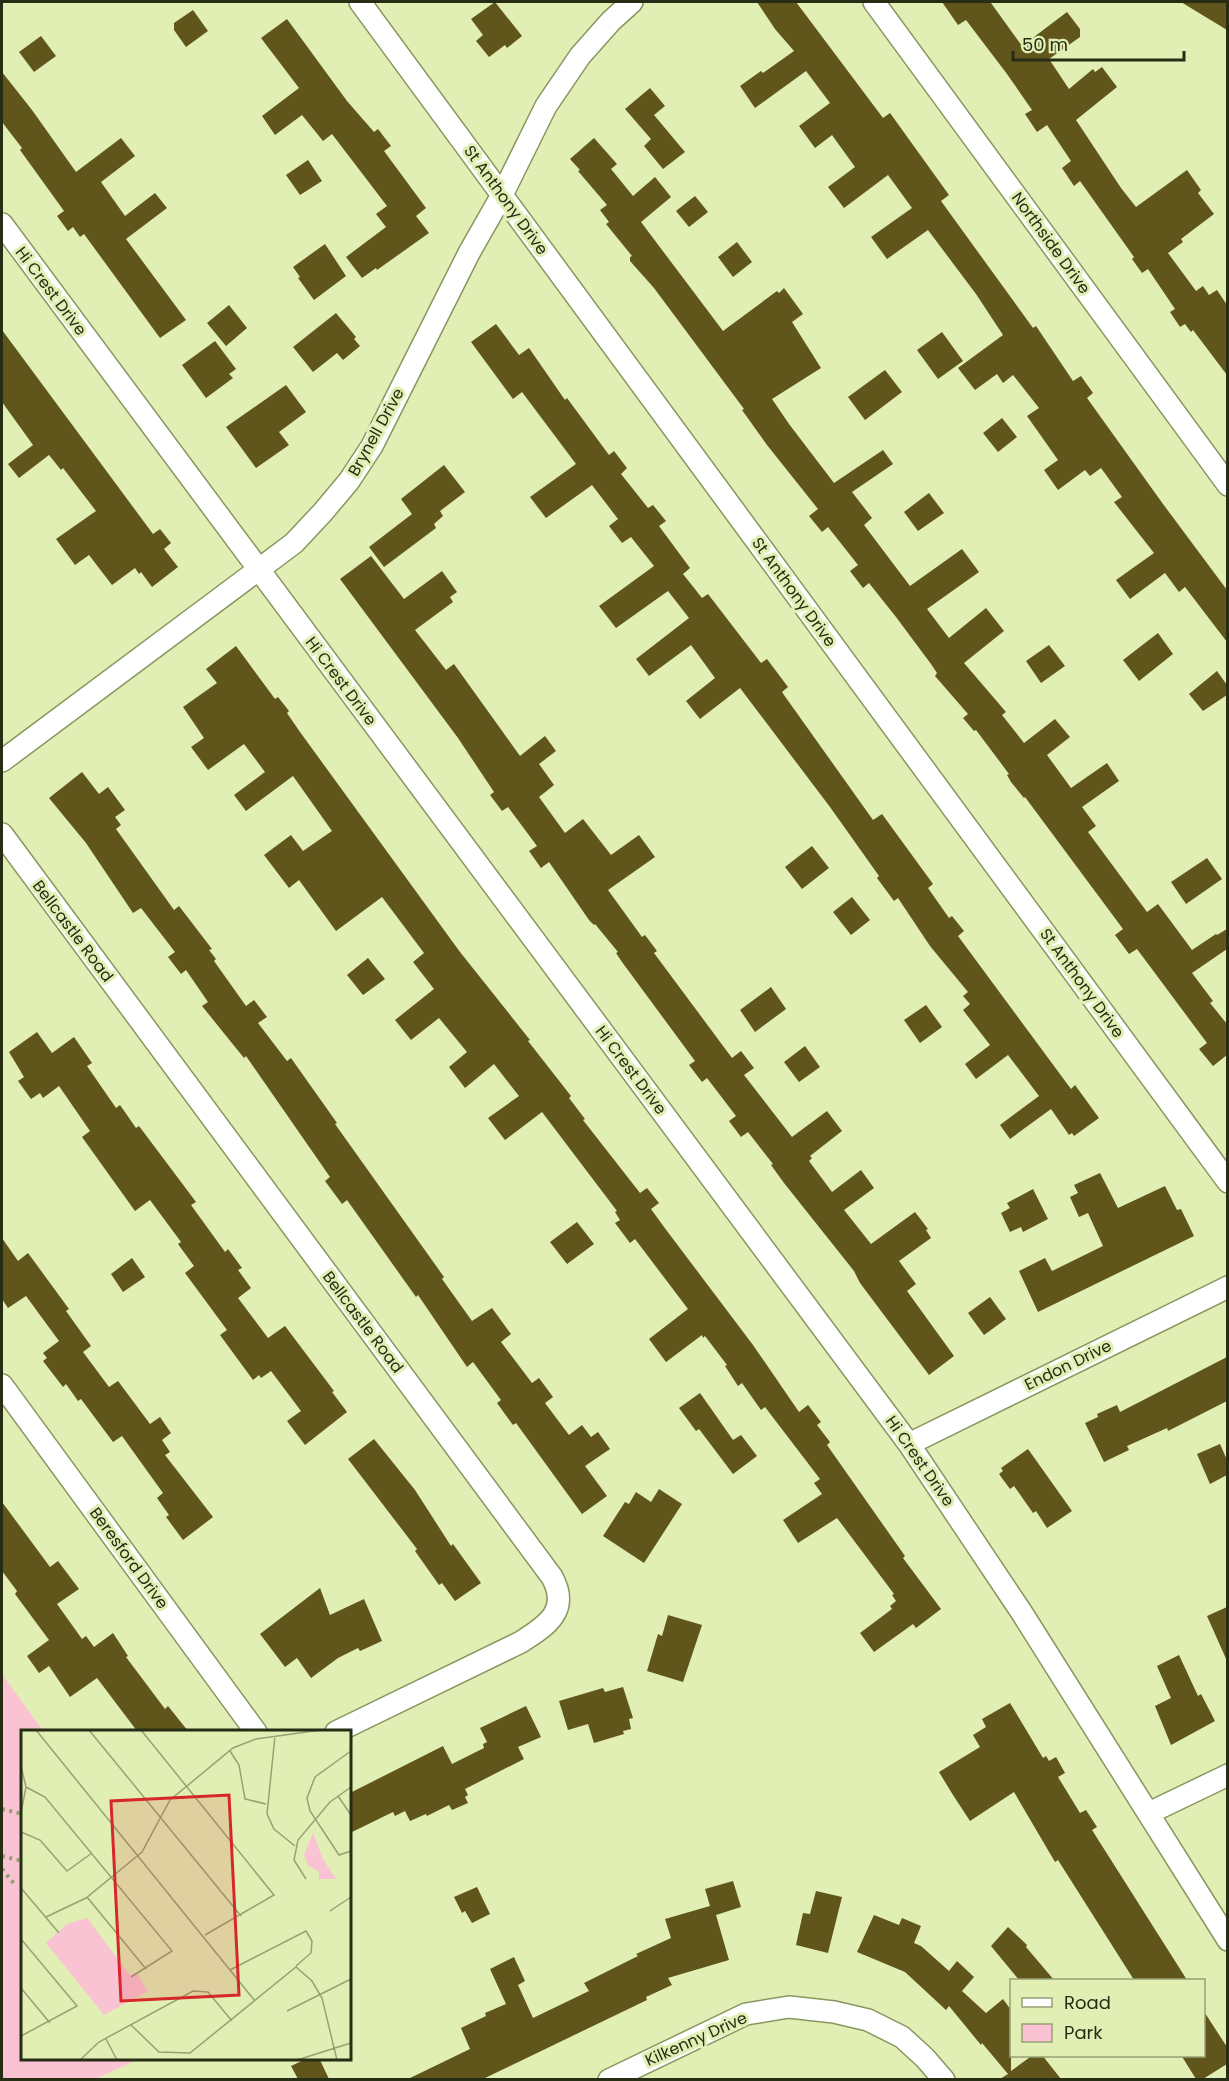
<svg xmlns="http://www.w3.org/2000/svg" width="1229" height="2081" font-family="Poppins,sans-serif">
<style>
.green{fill:#f9c3d3}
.building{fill:#60551b}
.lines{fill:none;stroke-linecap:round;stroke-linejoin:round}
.minor-casing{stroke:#89965f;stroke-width:24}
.path{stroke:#959f73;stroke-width:4;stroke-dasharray:3 4.5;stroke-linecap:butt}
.minor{stroke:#fff;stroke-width:21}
.labels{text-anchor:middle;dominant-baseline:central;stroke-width:6;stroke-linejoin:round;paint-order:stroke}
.street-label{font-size:16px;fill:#272c15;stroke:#e1efb4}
.inset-road{fill:none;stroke:#97a174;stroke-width:1.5}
.view{fill:#d62828;fill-opacity:0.15;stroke:#d62828;stroke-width:3}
.inset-edge{fill:none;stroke:#272c15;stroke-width:3}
</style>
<rect width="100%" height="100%" fill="#e1efb4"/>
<path class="green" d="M 2,1674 L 43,1731 L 22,1732 L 22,2058 L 139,2059 L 95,2079 L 2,2079 Z"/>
<path class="building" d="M 495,2 L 522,36 L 507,48 L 505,45 L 489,57 L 476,41 L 483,35 L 471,19 Z
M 757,2 L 796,2 L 883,118 L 890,113 L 949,195 L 941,201 L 1033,328 L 1036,326 L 1073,381 L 1081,376 L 1093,393 L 1087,398 L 1163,504 L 1227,590 L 1227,642 L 1185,587 L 1179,592 L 1165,573 L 1130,599 L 1116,580 L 1154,553 L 1114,502 L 1122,497 L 1101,468 L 1090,476 L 1085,470 L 1058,490 L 1044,470 L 1058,460 L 1027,416 L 1039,408 L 1013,375 L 1003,383 L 997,374 L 975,390 L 958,368 L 1003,335 L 976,294 L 928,230 L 887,259 L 871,237 L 912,208 L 888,175 L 844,208 L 828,187 L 855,167 L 832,135 L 815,148 L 799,126 L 830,103 L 806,71 L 755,108 L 740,86 L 761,71 L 763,73 L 794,51 L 775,29 Z
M 942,2 L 993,2 L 991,3 L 1022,46 L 1067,12 L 1080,29 L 1080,37 L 1049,59 L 1069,89 L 1093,69 L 1095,72 L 1102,67 L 1117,87 L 1076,120 L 1121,188 L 1136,207 L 1187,170 L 1201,190 L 1198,193 L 1214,214 L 1181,239 L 1183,242 L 1168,253 L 1196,291 L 1203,286 L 1209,295 L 1217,290 L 1227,305 L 1227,375 L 1193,330 L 1191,332 L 1185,324 L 1180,327 L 1170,312 L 1175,309 L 1148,269 L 1142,273 L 1132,259 L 1134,257 L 1080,181 L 1074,186 L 1062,168 L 1071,161 L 1047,125 L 1037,132 L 1025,114 L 1032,110 L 1007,74 L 966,20 L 958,25 Z
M 1181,2 L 1227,2 L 1227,30 Z
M 193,10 L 208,31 L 186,47 L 174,30 L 174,23 Z
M 287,19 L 347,101 L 374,132 L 378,129 L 391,146 L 384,151 L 426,208 L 416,216 L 429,233 L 377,270 L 376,268 L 362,278 L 346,257 L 386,227 L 376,214 L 387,206 L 332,134 L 323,141 L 302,115 L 275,135 L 262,116 L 299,88 L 261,38 Z
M 41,36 L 56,56 L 34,72 L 19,52 Z
M 2,72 L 32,110 L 76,172 L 121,138 L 135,156 L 101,182 L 125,216 L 155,193 L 167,208 L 126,239 L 186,320 L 160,338 L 84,234 L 80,237 L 73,227 L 68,231 L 57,216 L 64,211 L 20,150 L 22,148 L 2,122 Z
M 650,88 L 665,106 L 654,115 L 685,152 L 663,169 L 644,146 L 651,139 L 625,109 Z
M 594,138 L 617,164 L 611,169 L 633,196 L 655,177 L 671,197 L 641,222 L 723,331 L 777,291 L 779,293 L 784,288 L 803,314 L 792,322 L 821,368 L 772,399 L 789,424 L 834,483 L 883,450 L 893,464 L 852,492 L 872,518 L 864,525 L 910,586 L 962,549 L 979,572 L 927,609 L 949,638 L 986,608 L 1004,631 L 964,663 L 1006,712 L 1002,715 L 1024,743 L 1055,719 L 1070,737 L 1047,755 L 1071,788 L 1107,763 L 1119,781 L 1082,807 L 1096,826 L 1088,832 L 1147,912 L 1158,904 L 1192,950 L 1216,934 L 1217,935 L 1227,929 L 1227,949 L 1192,973 L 1213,1001 L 1210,1003 L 1227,1024 L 1227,1055 L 1213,1066 L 1199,1049 L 1207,1043 L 1137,949 L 1129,954 L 1115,935 L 1123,929 L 1025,797 L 1024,798 L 1011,782 L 1007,775 L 1009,774 L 976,730 L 974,731 L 963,718 L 968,714 L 935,676 L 937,673 L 931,664 L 896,617 L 869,583 L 863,588 L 850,571 L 858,565 L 828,527 L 822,532 L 809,516 L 818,509 L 767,445 L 742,410 L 744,409 L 654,288 L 630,261 L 630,257 L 632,256 L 606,224 L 609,222 L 600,210 L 607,205 L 578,171 L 580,170 L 570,159 Z
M 308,160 L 322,181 L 300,195 L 286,175 Z
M 695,196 L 708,212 L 689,227 L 676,211 Z
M 737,242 L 752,262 L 733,277 L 718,257 Z
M 325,244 L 346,276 L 314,300 L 298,278 L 300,277 L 293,267 Z
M 229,305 L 247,328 L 226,346 L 207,323 Z
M 336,313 L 356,337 L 354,339 L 360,346 L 343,360 L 337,353 L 313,372 L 293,347 Z
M 496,324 L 519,355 L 529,348 L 565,400 L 567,398 L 609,455 L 614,451 L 627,468 L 621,474 L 648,508 L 653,505 L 666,521 L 659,526 L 690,568 L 683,574 L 702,598 L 708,594 L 761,663 L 767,659 L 788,687 L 782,692 L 784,695 L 873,820 L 882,814 L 933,884 L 928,888 L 949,918 L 952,916 L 964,931 L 958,936 L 1071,1089 L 1075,1085 L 1099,1118 L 1074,1136 L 1072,1133 L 1069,1135 L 1051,1109 L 1010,1139 L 1000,1125 L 1039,1096 L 1008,1055 L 976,1079 L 965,1064 L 990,1045 L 963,1010 L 970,1004 L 963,996 L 968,992 L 930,946 L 898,898 L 894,901 L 877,878 L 879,876 L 830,807 L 740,688 L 700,719 L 686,701 L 715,678 L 691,645 L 649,676 L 636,659 L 689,618 L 668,591 L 616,628 L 599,606 L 654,566 L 631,537 L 622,543 L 609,526 L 618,519 L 592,485 L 546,518 L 530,497 L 576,464 L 522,392 L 513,399 L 471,342 Z
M 2,330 L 153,534 L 160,529 L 171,543 L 164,549 L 178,567 L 152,587 L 141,572 L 139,574 L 135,568 L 112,585 L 89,555 L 75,565 L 56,539 L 96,511 L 63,468 L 61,470 L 49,455 L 19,478 L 8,464 L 33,445 L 2,402 Z
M 942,332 L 963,361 L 938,379 L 917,350 Z
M 215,341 L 236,369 L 229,374 L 233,378 L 206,398 L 182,365 Z
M 885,370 L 902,392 L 865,420 L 848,397 Z
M 286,385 L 306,412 L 279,432 L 289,445 L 256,468 L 226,427 Z
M 1002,418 L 1017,437 L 998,452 L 983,433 Z
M 444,465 L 465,492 L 440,511 L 443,516 L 434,524 L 436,528 L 384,567 L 369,547 L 412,514 L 401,499 Z
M 929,493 L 944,513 L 918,531 L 904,512 Z
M 371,556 L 404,599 L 442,571 L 457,592 L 450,597 L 453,602 L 415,630 L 446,670 L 454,664 L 520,756 L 545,736 L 556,751 L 539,764 L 554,785 L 539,797 L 565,833 L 583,819 L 611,855 L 639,835 L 655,857 L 608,890 L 642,937 L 645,935 L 657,951 L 654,953 L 732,1058 L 741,1051 L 754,1068 L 744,1075 L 792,1137 L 827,1111 L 842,1131 L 810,1156 L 812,1158 L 809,1161 L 832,1192 L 861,1170 L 874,1188 L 844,1210 L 871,1244 L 915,1212 L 928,1229 L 926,1230 L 931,1238 L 899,1261 L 916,1284 L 907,1291 L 954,1356 L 929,1375 L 860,1283 L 854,1271 L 784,1183 L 771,1165 L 773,1164 L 748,1132 L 741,1137 L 729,1121 L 736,1116 L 707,1078 L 702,1082 L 689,1065 L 695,1061 L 622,962 L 616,953 L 618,952 L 595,924 L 594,925 L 589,920 L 549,862 L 541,868 L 529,851 L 537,846 L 508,807 L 502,811 L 490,795 L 494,792 L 458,738 L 340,579 Z
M 1158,633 L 1173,654 L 1139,681 L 1123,660 Z
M 1049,645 L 1065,666 L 1041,683 L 1026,661 Z
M 236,646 L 275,699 L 278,697 L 289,711 L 287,713 L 300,732 L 460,952 L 530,1040 L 528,1041 L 571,1096 L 569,1098 L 585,1119 L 583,1120 L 640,1193 L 647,1188 L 659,1203 L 651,1209 L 664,1227 L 753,1345 L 799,1412 L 808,1405 L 821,1422 L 817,1425 L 830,1442 L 827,1445 L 905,1556 L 903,1558 L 941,1609 L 916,1628 L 913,1624 L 874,1652 L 860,1633 L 892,1609 L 890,1606 L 896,1601 L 892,1595 L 894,1594 L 837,1518 L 798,1543 L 783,1520 L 822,1494 L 814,1483 L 820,1479 L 765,1407 L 761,1410 L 742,1383 L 738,1386 L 725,1366 L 727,1365 L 705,1336 L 703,1338 L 702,1335 L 666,1362 L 649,1339 L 688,1309 L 635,1239 L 630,1243 L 615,1223 L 620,1220 L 615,1212 L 617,1211 L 542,1112 L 505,1140 L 488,1118 L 519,1096 L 494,1064 L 465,1088 L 449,1067 L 467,1052 L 439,1018 L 411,1040 L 395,1020 L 434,989 L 413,962 L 424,953 L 382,897 L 336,931 L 299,880 L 289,888 L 264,855 L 291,835 L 303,851 L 332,831 L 293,776 L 246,811 L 234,795 L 265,772 L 244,744 L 208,770 L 191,747 L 204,738 L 183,707 L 217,683 L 206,669 Z
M 1217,671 L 1227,685 L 1227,695 L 1203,711 L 1189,694 Z
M 82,772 L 99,794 L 108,787 L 125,810 L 115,817 L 121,825 L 116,829 L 174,910 L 179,906 L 212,949 L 209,950 L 216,959 L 214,961 L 246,1006 L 254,1000 L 267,1017 L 258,1023 L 287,1061 L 291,1058 L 337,1123 L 335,1124 L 444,1277 L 442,1279 L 472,1321 L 492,1308 L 511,1334 L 501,1342 L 532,1383 L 539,1378 L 553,1397 L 545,1403 L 569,1435 L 582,1425 L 591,1437 L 598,1432 L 610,1449 L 585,1466 L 607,1496 L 582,1514 L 516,1423 L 513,1425 L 497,1403 L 501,1400 L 473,1362 L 467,1367 L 418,1295 L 416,1297 L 347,1200 L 342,1204 L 325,1181 L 330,1177 L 246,1056 L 244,1058 L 202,1006 L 208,1002 L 186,970 L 181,974 L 168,957 L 175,952 L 141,908 L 133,913 L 86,843 L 49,798 Z
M 812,846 L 829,868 L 802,889 L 785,867 Z
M 1207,858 L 1222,879 L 1186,904 L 1171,882 Z
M 852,897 L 870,920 L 851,935 L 833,912 Z
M 368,958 L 385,979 L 363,995 L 347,975 Z
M 771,987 L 786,1009 L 755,1032 L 740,1010 Z
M 926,1005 L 942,1027 L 920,1043 L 904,1020 Z
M 37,1032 L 52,1053 L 74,1037 L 92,1063 L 87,1066 L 116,1108 L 120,1105 L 136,1128 L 139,1126 L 196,1202 L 191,1205 L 225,1252 L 228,1249 L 242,1268 L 238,1270 L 251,1288 L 238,1298 L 268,1338 L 285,1326 L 334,1391 L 332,1392 L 347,1412 L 305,1445 L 287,1421 L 301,1411 L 271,1371 L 261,1378 L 259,1375 L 253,1380 L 220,1335 L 227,1330 L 185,1273 L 194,1266 L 178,1244 L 181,1242 L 150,1200 L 135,1211 L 82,1137 L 90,1131 L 59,1086 L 43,1098 L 40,1093 L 31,1099 L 18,1081 L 24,1077 L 9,1052 Z
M 805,1046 L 820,1067 L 799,1082 L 784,1062 Z
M 1100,1173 L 1118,1208 L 1165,1186 L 1177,1210 L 1181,1209 L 1194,1236 L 1038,1312 L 1019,1271 L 1045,1258 L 1052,1271 L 1103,1246 L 1088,1213 L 1079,1217 L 1070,1197 L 1078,1193 L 1074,1185 Z
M 1033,1189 L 1048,1219 L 1023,1232 L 1021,1227 L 1010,1232 L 1001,1213 L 1010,1208 L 1007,1203 Z
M 577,1222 L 594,1244 L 567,1264 L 550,1242 Z
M 2,1238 L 18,1261 L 28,1253 L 69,1309 L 66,1311 L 91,1346 L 83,1352 L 109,1387 L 118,1381 L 150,1424 L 160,1417 L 171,1433 L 162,1440 L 170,1452 L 165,1455 L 213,1517 L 183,1540 L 166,1517 L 169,1515 L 157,1498 L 163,1493 L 122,1436 L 113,1442 L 81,1399 L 78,1401 L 66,1384 L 63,1387 L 43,1361 L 47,1358 L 43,1353 L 59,1341 L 26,1296 L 8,1308 L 2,1299 Z
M 132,1258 L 145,1277 L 123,1292 L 111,1274 Z
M 990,1297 L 1006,1319 L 984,1335 L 968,1313 Z
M 1227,1357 L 1227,1401 L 1168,1431 L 1167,1428 L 1127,1446 L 1129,1450 L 1104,1462 L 1085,1423 L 1098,1417 L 1097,1414 L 1117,1405 L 1120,1412 Z
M 700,1393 L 733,1440 L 741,1435 L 757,1456 L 733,1474 L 699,1429 L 696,1431 L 679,1408 Z
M 374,1439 L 415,1490 L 451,1546 L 453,1544 L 481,1583 L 455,1601 L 442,1583 L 439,1585 L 415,1551 L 417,1549 L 348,1459 Z
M 1220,1444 L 1227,1460 L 1227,1475 L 1210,1484 L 1197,1454 Z
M 1028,1449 L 1072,1511 L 1047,1528 L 1036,1511 L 1033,1513 L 1014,1486 L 1010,1489 L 999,1474 L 1003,1471 L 1001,1468 Z
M 659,1489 L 682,1504 L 644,1563 L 603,1536 L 625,1502 L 629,1504 L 636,1492 L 651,1502 Z
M 2,1502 L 50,1567 L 58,1561 L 79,1589 L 57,1604 L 82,1639 L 86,1636 L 94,1647 L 113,1633 L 128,1656 L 126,1657 L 165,1709 L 168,1706 L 188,1731 L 137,1731 L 97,1678 L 70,1697 L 49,1666 L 39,1673 L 27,1656 L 49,1640 L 15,1594 L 17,1591 L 2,1571 Z
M 320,1588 L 330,1615 L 364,1599 L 382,1641 L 360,1651 L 358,1648 L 338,1658 L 311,1678 L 297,1658 L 285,1667 L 260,1634 Z
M 1227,1607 L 1227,1661 L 1207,1616 Z
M 668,1615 L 702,1625 L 683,1682 L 647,1671 L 658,1634 L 662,1636 Z
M 1179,1655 L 1198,1696 L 1201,1694 L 1215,1721 L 1171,1745 L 1155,1706 L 1171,1698 L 1157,1666 Z
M 623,1687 L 633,1718 L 629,1719 L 631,1729 L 623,1731 L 624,1734 L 594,1743 L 588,1724 L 568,1730 L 559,1701 L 603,1688 L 605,1692 Z
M 1010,1703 L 1043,1758 L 1046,1756 L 1049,1761 L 1056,1757 L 1065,1773 L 1058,1777 L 1080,1813 L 1086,1810 L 1097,1827 L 1092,1830 L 1187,1980 L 1134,1980 L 1058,1860 L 1055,1862 L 1014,1792 L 970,1821 L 953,1795 L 939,1772 L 980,1747 L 973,1735 L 986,1727 L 982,1719 Z
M 526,1706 L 541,1737 L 518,1747 L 524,1759 L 465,1789 L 468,1795 L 465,1797 L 468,1803 L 452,1810 L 449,1805 L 427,1816 L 426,1814 L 410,1821 L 405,1811 L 395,1816 L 393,1812 L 350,1833 L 350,1793 L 443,1746 L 452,1764 L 484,1748 L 483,1744 L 487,1742 L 480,1728 Z
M 733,1881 L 741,1907 L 716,1915 L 729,1960 L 668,1978 L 672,1985 L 646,1997 L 647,2000 L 483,2079 L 408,2079 L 470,2049 L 461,2028 L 486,2016 L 485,2013 L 506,2004 L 490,1969 L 514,1957 L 525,1981 L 518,1985 L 533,2018 L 589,1991 L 584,1983 L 638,1956 L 636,1954 L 671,1938 L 665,1919 L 710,1906 L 705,1889 Z
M 477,1887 L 490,1914 L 472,1923 L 465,1911 L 462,1913 L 454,1897 Z
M 816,1891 L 842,1897 L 828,1953 L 796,1945 L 803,1913 L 810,1914 Z
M 874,1915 L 899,1925 L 902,1918 L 921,1926 L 914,1943 L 921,1946 L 949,1971 L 957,1961 L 974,1977 L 962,1991 L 986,2013 L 1003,1999 L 1011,2010 L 1011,2071 L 1033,2055 L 1042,2055 L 1061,2079 L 1000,2079 L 1008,2074 L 982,2043 L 981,2045 L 949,2006 L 946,2010 L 905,1972 L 857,1952 Z
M 1008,1927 L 1027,1945 L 1026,1947 L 1054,1980 L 1019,1980 L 991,1946 Z
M 1203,2010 L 1227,2047 L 1227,2064 L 1203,2079 L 1196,2079 L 1181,2055 L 1203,2055 Z
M 308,2058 L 319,2058 L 329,2079 L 298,2079 L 291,2066 Z"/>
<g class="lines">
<g class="minor-casing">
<path id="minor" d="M 360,2 L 1228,1182
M 874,2 L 1228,485
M 2,224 L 909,1444 L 1022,1613 L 1228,1940
M 2,761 L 258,570 L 294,543 L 323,512 L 349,481 L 372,446 L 469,253 L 502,195 L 546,106 L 580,56 L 611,21 L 632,2
M 2,834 L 552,1577 C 570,1610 548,1625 521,1642 L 336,1732
M 2,1385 L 256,1732
M 909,1444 L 1228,1287
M 1149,1813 L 1228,1775
M 609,2080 L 746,2014 L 789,2007 L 834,2012 L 868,2020 L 902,2037 L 925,2058 L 944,2080"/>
</g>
<path class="path" d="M 2,1809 L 22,1814
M 2,1856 L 22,1861
M 2,1869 L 16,1886"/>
<use href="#minor" class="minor"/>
</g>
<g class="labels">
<g class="street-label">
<text transform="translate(506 200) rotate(54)">St Anthony Drive</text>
<text transform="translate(1051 243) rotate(54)">Northside Drive</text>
<text transform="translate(51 291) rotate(53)">Hi Crest Drive</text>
<text transform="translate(376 432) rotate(-61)">Brynell Drive</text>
<text transform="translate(794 592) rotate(54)">St Anthony Drive</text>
<text transform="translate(341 681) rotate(53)">Hi Crest Drive</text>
<text transform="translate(73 931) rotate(53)">Bellcastle Road</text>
<text transform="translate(1082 983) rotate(54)">St Anthony Drive</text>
<text transform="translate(631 1070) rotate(53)">Hi Crest Drive</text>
<text transform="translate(363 1322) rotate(53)">Bellcastle Road</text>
<text transform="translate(1068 1365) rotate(-26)">Endon Drive</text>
<text transform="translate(920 1461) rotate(55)">Hi Crest Drive</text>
<text transform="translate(129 1558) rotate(54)">Beresford Drive</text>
<text transform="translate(696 2039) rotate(-24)">Kilkenny Drive</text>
</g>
</g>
<g transform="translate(21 1730)">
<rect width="330" height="330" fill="#e1efb4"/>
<path d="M 292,103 L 302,129 L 315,149 L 298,149 L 298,142 L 287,135 L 283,125 ZM 66,188 L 109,245 L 115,242 L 127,261 L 83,285 L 25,213 L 46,194 Z" fill="#f9c3d3"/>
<path class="inset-road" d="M 15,0 L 234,271M 68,0 L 220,186M 120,0 L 253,165 L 184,205M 254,6 L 246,84 L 253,99 L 274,116M 209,21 L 218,35 L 224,69 L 245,74M 330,21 L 294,47 L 286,68 L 289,81 L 318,125 L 330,121M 0,36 L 5,57 L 0,83M 5,57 L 24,67 L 151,221 L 110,247M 317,66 L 330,85M 0,102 L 19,110 L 46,141 L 71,123M 285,149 L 273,130 L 277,110 L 309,72 L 330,57M 0,158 L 38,203M 66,167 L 125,239M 309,181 L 330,167M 25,187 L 65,168 L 121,122 L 149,70 L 212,18 L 235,9 L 300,0M 0,209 L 56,276 L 0,306M 209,240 L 285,201 L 291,211 L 290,223 L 275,236M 0,258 L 29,293M 266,281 L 330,249M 110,295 L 138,322 L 169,323 L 275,237 L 291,251 L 301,268 L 316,330M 85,309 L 96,330M 59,330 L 78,312 L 172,261 L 187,262 L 211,291M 276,330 L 330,313"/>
<path class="view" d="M 208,65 L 218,265 L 100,271 L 90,71 Z"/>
<rect width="330" height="330" class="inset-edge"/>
</g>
<rect width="1229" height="2081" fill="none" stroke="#272c15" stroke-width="6"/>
<rect x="1010" y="1979" width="195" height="78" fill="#e1efb4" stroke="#97a174" stroke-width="1.5"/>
<rect x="1022" y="1998" width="30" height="9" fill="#ffffff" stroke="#97a174" stroke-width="1.5"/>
<text x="1064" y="2009" font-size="18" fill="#272c15">Road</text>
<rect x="1022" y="2024" width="30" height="18" fill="#f9c3d3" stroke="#97a174" stroke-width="1.5"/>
<text x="1064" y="2039" font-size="18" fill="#272c15">Park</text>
<path d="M1013 51v9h171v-9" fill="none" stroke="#272c15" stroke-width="3"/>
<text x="1022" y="51" font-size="18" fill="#272c15" stroke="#e1efb4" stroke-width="4.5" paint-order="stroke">50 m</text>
</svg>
